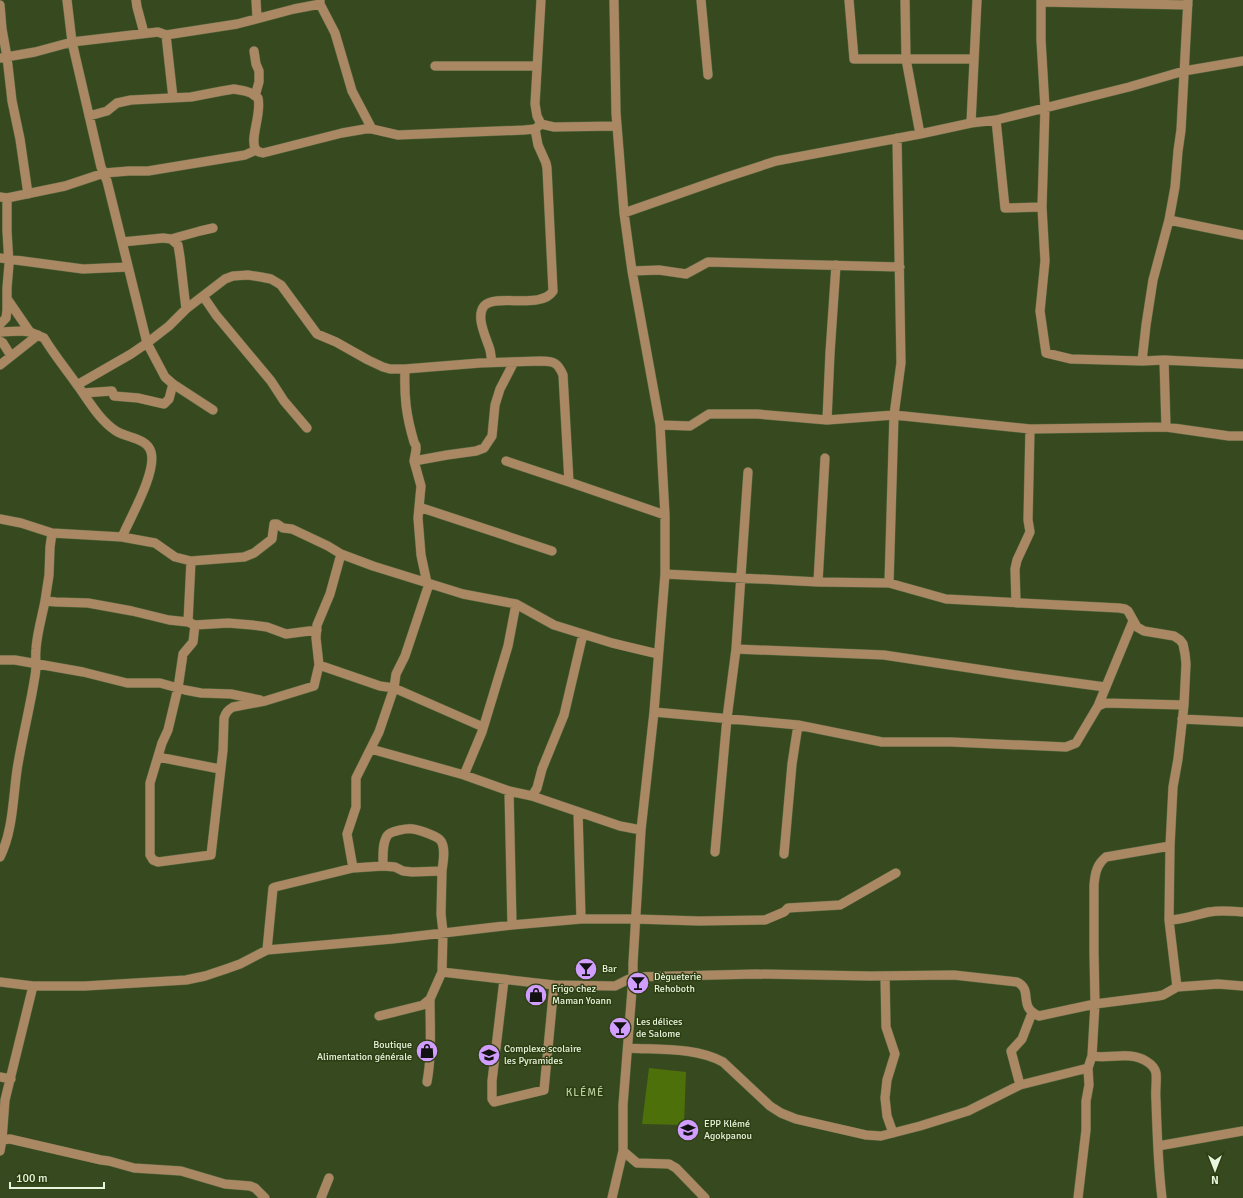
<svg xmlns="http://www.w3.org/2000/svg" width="1243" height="1198" font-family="Signika,sans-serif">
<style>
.green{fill:#4d700b}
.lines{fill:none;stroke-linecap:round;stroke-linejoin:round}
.minor-casing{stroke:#576840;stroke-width:10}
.minor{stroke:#aa8863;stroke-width:9}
.labels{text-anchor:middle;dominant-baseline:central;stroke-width:3;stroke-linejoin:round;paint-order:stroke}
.poi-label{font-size:10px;fill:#e8f4dc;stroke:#2d3e13;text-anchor:start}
.neighbourhood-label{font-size:11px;letter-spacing:1px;fill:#b8ce9e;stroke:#2d3e13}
</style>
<rect width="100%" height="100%" fill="#37491e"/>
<path class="green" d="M 649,1068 L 686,1072 L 684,1125 L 642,1124 Z"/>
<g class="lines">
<g class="minor-casing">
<path id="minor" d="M 67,0 L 72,42 L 101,167 L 107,181 L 147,343 L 165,377 L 173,384 L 169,399 L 164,404 L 138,398 L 114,396 L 112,391 L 83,393
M 136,0 L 137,7 L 144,33
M 256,0 L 257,18
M 320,0 L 320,4 L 335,33 L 352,91 L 372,129
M 541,0 L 535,104 L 537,116 L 541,124 L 554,127 L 617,126
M 701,0 L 708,75
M 849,0 L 854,59 L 973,59
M 905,0 L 906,59 L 920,134
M 1041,0 L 1041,2 L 1188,5
M 1041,2 L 1041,40 L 1045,108 L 1042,207 L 1045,261 L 1040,311 L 1046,353 L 1071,359 L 1142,361 L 1146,325 L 1153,280 L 1169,220 L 1243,235
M 0,5 L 2,29 L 7,57 L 12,101 L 20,139 L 28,194
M 166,35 L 173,98
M 254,51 L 256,64 L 259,71 L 259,82 L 255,96
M 0,58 L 35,52 L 72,42 L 158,32 L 166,35 L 237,24 L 294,9 L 320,4
M 435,66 L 537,66
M 89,116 L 107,111 L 117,103 L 131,100 L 191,97 L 222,91 L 234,89 L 245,91 L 251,93 L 258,98 C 262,113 250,137 255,148 C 257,152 259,152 263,153 L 342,133 L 365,129 L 372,129 L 398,135 L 524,130 L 535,129 L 541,124
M 996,120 L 1005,208 L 1042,207
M 971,123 L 977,0
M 0,197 L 7,198 L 65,186 L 104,173 L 129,171 L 148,171 L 245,155 L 256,150
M 624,213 L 724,178 L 776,161 L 920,134 L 971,123 L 996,120 L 1129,87 L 1184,71 L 1243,61
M 1169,220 L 1175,187 L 1178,151 L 1181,130 L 1188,0
M 171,239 L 200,231 L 213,228
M 122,242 L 163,238 L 171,239 L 178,245 L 180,257 L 186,309
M 0,258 L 83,269 L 128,267
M 632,271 L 659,270 L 686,274 L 708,262 L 900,267
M 203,296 L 216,315 L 271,381 L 284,401 L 307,428
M 8,300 L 30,332
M 0,324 L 6,318 L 7,310 L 7,288 L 9,264 L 7,231 L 7,198
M 0,332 L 21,331 L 30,332 L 44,338 C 53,353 65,368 75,382 C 88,399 98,419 116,431 C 127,438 147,438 151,452 C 157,472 130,518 122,537 L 52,533 L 21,523 L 0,519
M 0,341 L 3,343 L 11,356
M 1164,360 L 1166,427
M 1142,361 L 1164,360 L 1243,364
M 492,362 C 491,358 491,354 490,350 C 487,339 475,317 484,306 C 496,293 541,310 553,291 L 547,168 L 546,163 L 538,145 L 535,129
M 0,365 L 38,335
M 405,369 C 404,397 406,415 414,442 L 416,446 L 416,450 L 414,461 L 421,486 L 418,518 L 421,555 L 427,583
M 173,384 L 213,410
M 77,385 L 131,354 L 147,343 L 169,326 L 186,309 L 225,279 L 233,276 L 248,275 L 261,277 L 271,279 L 281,285 L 317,334 L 336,342 L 368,360 L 383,367 L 390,369 L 405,369 L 480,363 L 541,361 C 554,361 558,363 563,375 L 569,482 L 665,515
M 827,420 L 830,353 L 836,265
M 660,425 L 690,426 L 709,414 L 757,414 L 827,420 L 894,415 L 1030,429 L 1166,427 L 1229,436 L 1243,436
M 414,461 L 447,455 L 476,451 L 484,448 L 492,436 L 495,405 L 500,389 L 514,362
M 506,461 L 569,482
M 419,507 L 552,551
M 52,533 L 50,547 L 49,575 L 45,601 L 56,602 L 88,603 L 132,611 L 169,620 L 188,622 L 195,625 L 228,623 L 252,625 L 267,627 L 286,634 L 317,630
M 122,537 L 155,543 L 175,557 L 191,561
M 665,574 L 818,582 L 889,583 L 946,599 L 1119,608 L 1125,609 L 1128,611 L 1137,627 L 1144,631 L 1174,636 L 1180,640 L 1183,644 L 1185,654 L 1186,664 L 1184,705 L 1178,759 L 1173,787 L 1170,846 L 1169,920 L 1177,987
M 818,582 L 825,458
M 889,583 L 894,415 L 901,363 L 897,138
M 1016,603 L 1015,569 L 1017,560 L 1030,532 L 1028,520 L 1030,429
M 188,622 L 191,561 L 244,557 L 254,553 L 272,539 L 274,524 L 277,524 L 283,528 L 292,529 L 328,546 L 341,554 L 373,566 L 463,594 L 516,604 L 554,625 L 612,643 L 658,654
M 195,625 L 193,642 L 183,654 L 178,688 L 168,730 L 162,743 L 150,783 L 150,855 L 153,860 L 158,862 L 211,855 L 223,750 L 224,718 C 226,712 228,710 233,707 L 265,701 L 314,686 L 319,665 L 380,686 L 394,688 L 396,674 L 405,656 L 429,584
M 736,649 L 884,655 L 1016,675 L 1105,687
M 0,660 L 15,660 L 83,672 L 127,683 L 160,683 L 185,690 L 201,693 L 231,694 L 260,700
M 319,665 L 316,638 L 317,625 L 330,594 L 341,554
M 1098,706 L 1133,621
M 654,712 L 798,725 L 882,742 L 951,742 L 1066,747 L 1076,743 L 1098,706 L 1105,703 L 1184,705
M 1182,719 L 1243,722
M 371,749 L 464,775 L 509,791 L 532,796 L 620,826 L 641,830
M 158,757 L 220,769
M 464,775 L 482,732 L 508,646 L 516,604
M 509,791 L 512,925
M 532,796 L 537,788 L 542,769 L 564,715 L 583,634
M 578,812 L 581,919
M 715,852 L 727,718 L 736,649 L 748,472
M 784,854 L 792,764 L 798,725
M 0,857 C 13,831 13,798 17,770 C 22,738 30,708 35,676 C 37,667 35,658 36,649 C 37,633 42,617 45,601
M 353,868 L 347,834 L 356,807 L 356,778 L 379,732 L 394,688 L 483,727
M 1169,920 C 1182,920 1195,915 1209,912 C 1219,910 1232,911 1243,912
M 267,950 L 273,888 L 275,887 L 353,868 L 383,866
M 442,972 L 554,985 L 615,986 L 633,977 L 756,974 L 870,976 L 954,975 L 1017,982 C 1034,990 1017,1007 1039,1016 L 1095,1004 L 1158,996 L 1163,995 L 1177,987 L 1218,984 L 1243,986
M 885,976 L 886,1027 L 895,1054 L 887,1080 L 885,1098 L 887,1116 L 893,1133
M 504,980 L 492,1081 L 492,1099 L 494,1102 L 544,1090 L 554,985
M 0,982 L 33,986 L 85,986 L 186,980 L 205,976 L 226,969 L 240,964 L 267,950 L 392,939 L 512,925 L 581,919 L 635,919 L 699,921 L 765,920 L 784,912 L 788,908 L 840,905 L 896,873
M 379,1016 L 423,1005 L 430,999 L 442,972 L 443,932 L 441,914 L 442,871 L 412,872 L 403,871 L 395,867 L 383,866 C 383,857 382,844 387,836 C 390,831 407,828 413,829 C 419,830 438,836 441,841 C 446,849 443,862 442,871
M 628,1048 C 659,1050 695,1047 723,1062 L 770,1106 L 781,1113 L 796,1119 L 866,1135 L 881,1136 L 920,1126 L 968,1111 L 1020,1085 L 1088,1068 L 1092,1056 C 1110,1059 1130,1051 1146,1061 C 1151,1064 1155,1067 1156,1073 C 1157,1082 1155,1091 1156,1100 C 1157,1133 1158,1166 1162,1198
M 1092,1056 L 1095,1004 L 1094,953 L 1094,885 C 1095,873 1097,864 1106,857 L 1170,846
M 0,1077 L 11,1079
M 427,1082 C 432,1055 430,1027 430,999
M 1020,1085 L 1011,1051 L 1022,1039 L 1032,1013
M 0,1139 L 2,1140 L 5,1100 L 33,986
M 1158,1146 L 1243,1131
M 0,1151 L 2,1140 L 10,1139 L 101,1160 L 109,1161 L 134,1168 L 181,1171 L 225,1184 L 250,1186 L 255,1188 L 265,1198
M 623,1151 L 637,1163 L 669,1164 L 676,1168 L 705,1198
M 321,1198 L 329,1178
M 612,1198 L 623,1151 L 623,1105 L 633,977 L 633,963 L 641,830 L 654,712 L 665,574 L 665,515 L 660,425 L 632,271 L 624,213 L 616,113 L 614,0
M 1078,1198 L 1086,1130 L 1086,1101 L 1089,1085 L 1088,1068"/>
</g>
<use href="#minor" class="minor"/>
</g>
<defs>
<g id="bar-disc" transform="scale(1.15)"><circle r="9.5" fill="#d19dfe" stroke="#2d3e13"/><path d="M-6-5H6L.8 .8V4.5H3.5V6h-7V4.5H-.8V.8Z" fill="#111"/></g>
<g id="shop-disc" transform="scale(1.15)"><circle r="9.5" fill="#d19dfe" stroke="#2d3e13"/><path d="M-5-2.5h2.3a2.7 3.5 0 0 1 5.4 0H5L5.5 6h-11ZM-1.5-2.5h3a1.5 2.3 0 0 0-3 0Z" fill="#111"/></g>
<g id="school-disc" transform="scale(1.15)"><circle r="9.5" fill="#d19dfe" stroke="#2d3e13"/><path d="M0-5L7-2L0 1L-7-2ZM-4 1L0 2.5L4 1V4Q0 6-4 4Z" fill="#111"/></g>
</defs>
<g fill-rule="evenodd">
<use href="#bar-disc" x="586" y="969"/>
<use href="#bar-disc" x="638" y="983"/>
<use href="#shop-disc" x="536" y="995"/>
<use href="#bar-disc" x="620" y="1028"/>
<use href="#shop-disc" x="427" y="1051"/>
<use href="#school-disc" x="489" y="1055"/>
<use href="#school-disc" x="688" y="1130"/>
</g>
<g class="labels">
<g class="poi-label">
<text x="602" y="969">Bar</text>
<text x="654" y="977">Dègueterie<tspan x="654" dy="12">Rehoboth</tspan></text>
<text x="552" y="989">Frigo chez<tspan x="552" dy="12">Maman Yoann</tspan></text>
<text x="636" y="1022">Les délices<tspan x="636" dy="12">de Salome</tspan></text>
<text x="412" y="1045" text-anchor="end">Boutique<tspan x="412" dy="12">Alimentation générale</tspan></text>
<text x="504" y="1049">Complexe scolaire<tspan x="504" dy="12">les Pyramides</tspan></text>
<text x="704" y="1124">EPP Klémé<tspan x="704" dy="12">Agokpanou</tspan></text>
</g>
<g class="neighbourhood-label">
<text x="585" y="1092">KLÉMÉ</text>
</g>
</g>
<g transform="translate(1215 1170) rotate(180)" stroke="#2d3e13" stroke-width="3" paint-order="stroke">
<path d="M0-3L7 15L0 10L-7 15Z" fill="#e8f4dc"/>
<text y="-6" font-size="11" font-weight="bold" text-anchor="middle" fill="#e8f4dc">N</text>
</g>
<path d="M10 1182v6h94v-6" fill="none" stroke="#e8f4dc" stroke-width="2"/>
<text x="16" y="1182" font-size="12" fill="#e8f4dc" stroke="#2d3e13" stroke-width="3" paint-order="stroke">100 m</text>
</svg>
